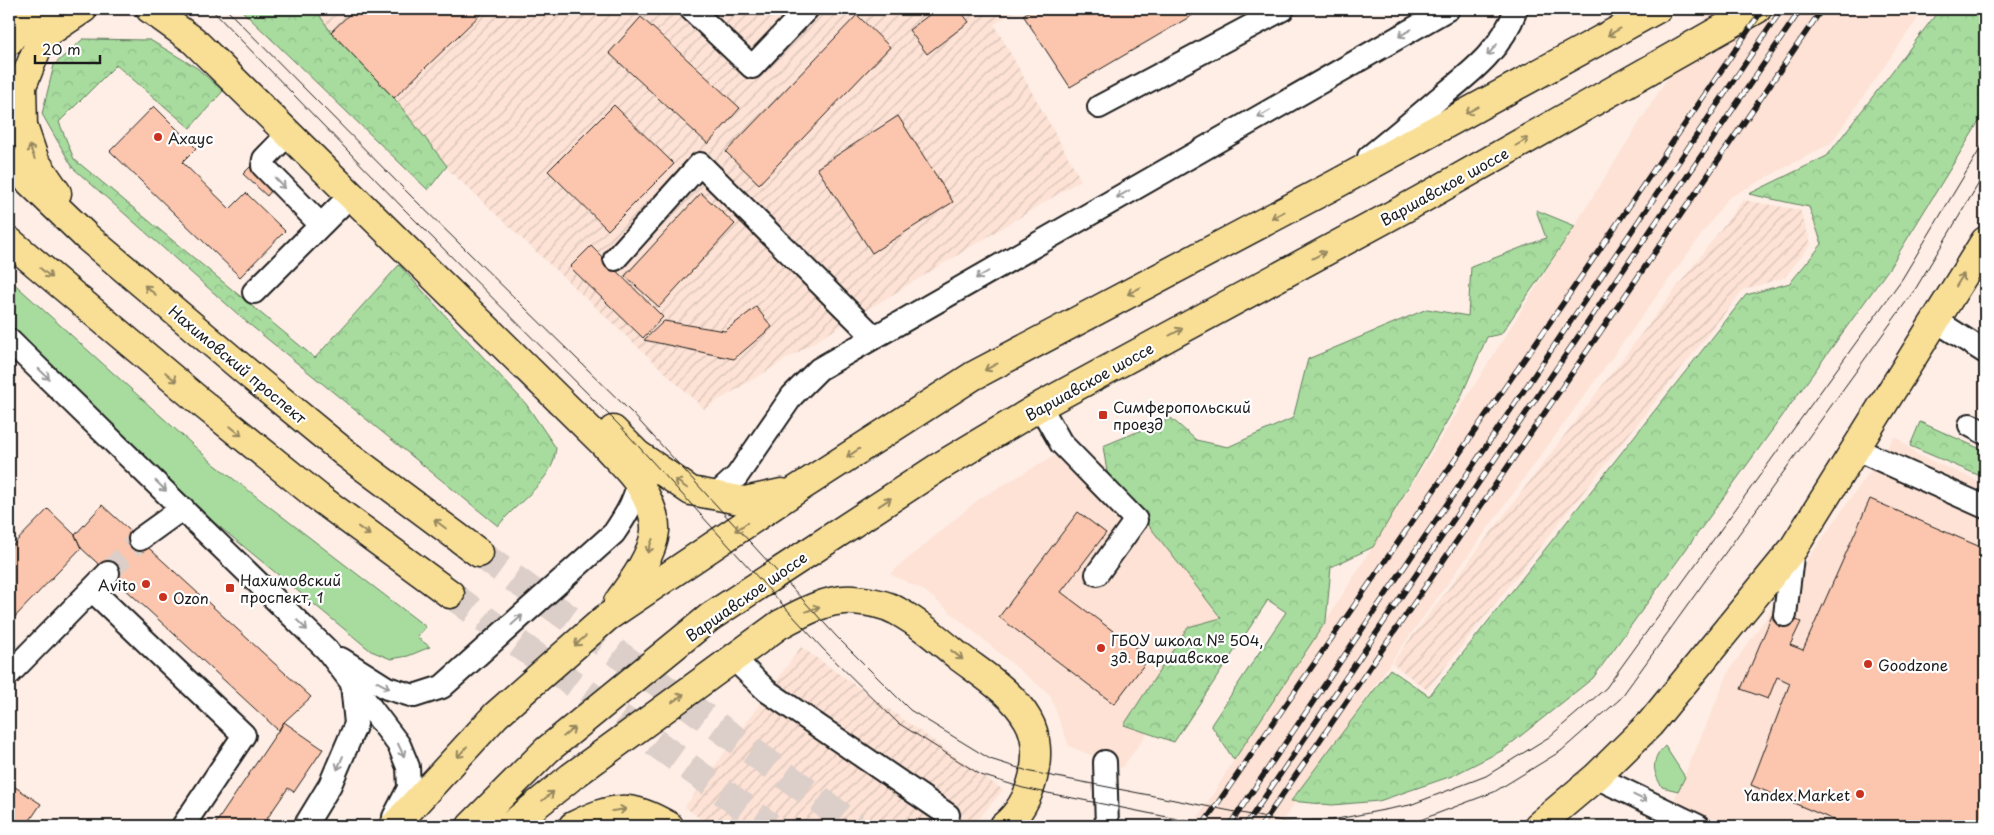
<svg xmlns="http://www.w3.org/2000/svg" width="1994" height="835" font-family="'Playpen Sans',sans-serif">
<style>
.built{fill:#fde2d5}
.industrial{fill:url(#industrial-furrows)}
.grass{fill:#a7dc9e;stroke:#627c5d}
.forest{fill:url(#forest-crowns);stroke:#627c5d}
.building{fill:#fbc6ad;stroke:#1c1c1c}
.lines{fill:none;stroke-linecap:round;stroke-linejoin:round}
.minor-tunnel{stroke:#dccec8;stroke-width:22;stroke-dasharray:22 11;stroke-linecap:butt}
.major-tunnel{stroke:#dccec8;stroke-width:28;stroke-dasharray:28 14;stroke-linecap:butt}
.minor-casing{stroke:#1c1c1c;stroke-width:26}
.major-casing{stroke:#1c1c1c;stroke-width:31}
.minor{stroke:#fff;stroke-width:22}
.major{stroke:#f9df96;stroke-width:28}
.tram{stroke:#1c1c1c;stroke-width:1}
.rail-casing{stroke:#1c1c1c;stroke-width:5.5}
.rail{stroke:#fff;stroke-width:4;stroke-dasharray:11;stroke-linecap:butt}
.oneway{stroke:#96875f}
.oneway2{stroke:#999}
.poi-dot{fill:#c8321e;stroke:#fff;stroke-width:2}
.labels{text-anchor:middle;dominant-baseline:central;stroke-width:4.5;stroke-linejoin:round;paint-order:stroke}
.poi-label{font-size:15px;fill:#1c1c1c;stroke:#fff;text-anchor:start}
.street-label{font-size:15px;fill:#1c1c1c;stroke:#fff}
</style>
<defs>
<pattern id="industrial-furrows" width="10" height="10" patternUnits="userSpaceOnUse" patternTransform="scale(1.25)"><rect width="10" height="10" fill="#fde2d5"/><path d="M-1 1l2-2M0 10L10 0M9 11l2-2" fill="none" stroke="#d8c1b6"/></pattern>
<pattern id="forest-crowns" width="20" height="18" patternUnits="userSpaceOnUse" patternTransform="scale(1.25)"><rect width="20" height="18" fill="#a7dc9e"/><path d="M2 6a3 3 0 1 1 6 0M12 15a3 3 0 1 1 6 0" fill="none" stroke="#8fbc88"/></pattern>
</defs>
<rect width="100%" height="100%" fill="#feeee6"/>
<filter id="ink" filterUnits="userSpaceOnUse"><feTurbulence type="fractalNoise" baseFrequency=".02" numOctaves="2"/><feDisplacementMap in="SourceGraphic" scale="10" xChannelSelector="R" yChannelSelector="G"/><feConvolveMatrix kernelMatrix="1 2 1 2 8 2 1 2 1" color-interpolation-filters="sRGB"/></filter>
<g filter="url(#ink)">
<path class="built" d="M 1711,9 L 1924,9 L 1831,143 L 1728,198 L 1395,656 L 1279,826 L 1193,826 L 1234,760 L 1326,621 Z
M 1895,436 L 1918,455 L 1985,484 L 1985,826 L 1663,826 L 1730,669 Z
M 1078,442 L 1242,600 L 1122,768 L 1069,746 L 1050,695 L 925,591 L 890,574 L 979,499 Z"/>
<path class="industrial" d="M 277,9 L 1018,9 L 994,24 L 1081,180 L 704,409 Z
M 1743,200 L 1800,210 L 1811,244 L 1785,277 L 1743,290 L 1427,690 L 1392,663 Z
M 801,647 L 1003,790 L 979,818 L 947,826 L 710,826 L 685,807 Z"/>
<path class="grass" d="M 9,279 L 214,464 L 426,627 L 417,637 L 430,647 L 408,656 L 391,659 L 371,651 L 215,523 L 9,323 Z
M 1665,746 L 1685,777 L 1678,791 L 1662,787 C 1652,771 1651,760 1665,746 Z
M 1595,822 L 1614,824 L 1619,826 L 1575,826 L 1577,824 Z"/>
<path class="forest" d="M 240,9 L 315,9 L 331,32 L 394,98 L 447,166 L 428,190 Z
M 1940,9 L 1985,9 L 1985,112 L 1890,267 L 1593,678 L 1503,750 L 1452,776 L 1379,801 L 1332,805 L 1291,801 L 1390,669 L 1429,696 L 1746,295 L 1790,283 L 1822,244 L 1809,207 L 1749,194 L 1827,156 Z
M 83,39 L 150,40 L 197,68 L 223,91 L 190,128 L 116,65 L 59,122 L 74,159 L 315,358 L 399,265 L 526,404 L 556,448 C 555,454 554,462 551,467 C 541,488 513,507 498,526 L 249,324 L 73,168 L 42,114 L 54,65 Z
M 1536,210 L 1575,226 L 1501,334 L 1487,337 L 1460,399 L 1373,547 L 1331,567 L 1326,621 L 1234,760 L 1211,725 L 1286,612 L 1268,600 L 1174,742 L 1124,725 L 1188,627 L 1221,618 L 1107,472 L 1103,446 L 1171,418 L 1196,440 L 1228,447 L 1293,418 L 1308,359 L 1427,309 L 1468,316 L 1471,267 L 1546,238 Z
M 1920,422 L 1985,451 L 1985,478 L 1910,446 Z"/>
<path class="building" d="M 355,9 L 486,9 L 394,98 L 331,32 Z
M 937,9 L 959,9 L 969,22 L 927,54 L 909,30 Z
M 1033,9 L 1203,9 L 1070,87 L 1023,15 Z
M 857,15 L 890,47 L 759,184 L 726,152 Z
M 641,17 L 740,108 L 708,144 L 609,53 Z
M 614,105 L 674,164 L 608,230 L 548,171 Z
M 154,106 L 196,148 L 182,162 L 230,209 L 246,193 L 285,231 L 240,277 L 110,151 Z
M 898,116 L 953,202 L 872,253 L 817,168 Z
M 253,164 L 276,185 L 267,196 L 243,174 Z
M 701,193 L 735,224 L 659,307 L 625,276 Z
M 591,246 L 663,317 L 643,338 L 570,267 Z
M 756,307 L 772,327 L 734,359 L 644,340 L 664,321 L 725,331 Z
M 1870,499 L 1985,549 L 1985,826 L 1848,826 L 1751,785 L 1790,683 L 1777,677 L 1768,699 L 1741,689 L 1774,611 L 1801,622 L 1790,645 L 1803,650 Z
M 102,505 L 311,697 L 284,722 L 279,731 L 81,548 L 75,535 Z
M 48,509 L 75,535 L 81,548 L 9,623 L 9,549 Z
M 1078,512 L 1106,533 L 1061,592 L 1149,658 L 1114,704 L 999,617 Z
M 284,722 L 323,749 L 294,792 L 288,788 L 262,826 L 214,826 Z
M 9,783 L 41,804 L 26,826 L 9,826 Z"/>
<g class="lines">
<path class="minor-tunnel" d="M 108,573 L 140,539"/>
<path class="major-tunnel" d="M 479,553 L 855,826
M 450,594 L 770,826"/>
<g class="minor-casing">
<path id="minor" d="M 691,9 L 752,67 L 807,9
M 1099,107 L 1283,9
M 288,134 L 264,159 L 263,166 L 321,225
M 1369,157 C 1392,138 1415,119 1437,100 C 1469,74 1502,50 1516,9
M 615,259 L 700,164 L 874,337
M 254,292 L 350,196
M 1935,320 L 1985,352
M 9,340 L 327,650 L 399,745 L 408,767 L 409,788 L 394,817
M 1040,406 L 1061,443 L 1136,520 L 1097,574
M 1970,425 L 1985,433
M 1856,449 L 1985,507
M 715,496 L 737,476 L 792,396 L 819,369 L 1448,9
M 140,539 L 183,508
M 92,590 L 244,735 L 183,826
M 1785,615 L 1793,549
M 733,658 L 767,691 L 948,815
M 341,659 L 387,688 L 414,696 L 442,687 L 614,533 C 627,514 638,496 640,472
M 9,674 L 108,573
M 1105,762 L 1107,826
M 1596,777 L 1698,826
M 305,826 L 330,785 L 356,724 L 352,684"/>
</g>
<g class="major-casing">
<path id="major" d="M 53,9 L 22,86 L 23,126 L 35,161 L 57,193
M 150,9 L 193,40 L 604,444 C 615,457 630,470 639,484 C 647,497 656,516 655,531 C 653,555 632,583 618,602
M 40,38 L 83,9
M 9,41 L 15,32 L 25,9
M 9,162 L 87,237 L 249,374 L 345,453 L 479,553
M 9,241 L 198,400 L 318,497 L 450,594
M 613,430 L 637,454 L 691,491 L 745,501 L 782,493
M 394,826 L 496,715 L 606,618 L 796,490 L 973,376 L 1336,184 L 1657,9
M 471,826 L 547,750 L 710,617 L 939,467 L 1044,404 L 1420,200 L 1757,9
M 510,826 L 571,777 L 779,625 C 801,613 828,598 853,600 C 867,601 885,604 897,611 C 919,623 939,640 958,656 C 983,675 1012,692 1028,720 C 1046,751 1032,805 1004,826
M 573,826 C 614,806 629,803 669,826
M 1538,826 L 1596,777 L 1650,724 L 1793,549 L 1985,241"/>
</g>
<use href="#minor" class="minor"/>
<use href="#major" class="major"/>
<path class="tram" d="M 211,9 L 403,208 L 619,425 L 823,649 L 898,723 L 981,775 L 1023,788 L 1212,826
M 226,9 L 412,197 L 632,413 L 836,636 L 910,710 L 990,759 L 1031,772 L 1282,821 L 1332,820 L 1410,805 L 1486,776 L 1549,737 L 1606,688 L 1902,279 L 1985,141
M 1393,826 L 1415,822 L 1494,792 L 1561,751 L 1620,699 L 1916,288 L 1985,173"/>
<g class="rail-casing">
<path id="rail" d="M 1202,826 L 1566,299 L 1763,9
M 1229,826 L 1782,9
M 1245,826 L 1801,9
M 1261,826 L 1822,9"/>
</g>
<use href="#rail" class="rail"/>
</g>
<defs><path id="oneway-shaft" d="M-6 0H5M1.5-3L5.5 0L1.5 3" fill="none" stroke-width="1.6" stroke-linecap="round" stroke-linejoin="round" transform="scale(1.25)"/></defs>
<g class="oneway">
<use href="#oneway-shaft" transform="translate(1614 32) rotate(151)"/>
<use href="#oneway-shaft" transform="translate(1472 110) rotate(151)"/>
<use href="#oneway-shaft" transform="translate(1522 142) rotate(-30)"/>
<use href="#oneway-shaft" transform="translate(32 152) rotate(-111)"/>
<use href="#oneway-shaft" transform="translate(1278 215) rotate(152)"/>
<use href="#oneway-shaft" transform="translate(1319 255) rotate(-28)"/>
<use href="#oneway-shaft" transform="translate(46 273) rotate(40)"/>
<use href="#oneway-shaft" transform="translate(1960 280) rotate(-58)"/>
<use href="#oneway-shaft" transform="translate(150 290) rotate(-140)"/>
<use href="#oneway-shaft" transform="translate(1134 291) rotate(152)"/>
<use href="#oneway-shaft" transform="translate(1176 332) rotate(-28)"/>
<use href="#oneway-shaft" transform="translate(991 367) rotate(152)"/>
<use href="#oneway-shaft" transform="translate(171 377) rotate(40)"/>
<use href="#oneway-shaft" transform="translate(236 431) rotate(39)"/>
<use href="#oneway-shaft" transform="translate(853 453) rotate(147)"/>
<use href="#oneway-shaft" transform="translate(681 484) rotate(-145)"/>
<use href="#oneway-shaft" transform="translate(885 502) rotate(-33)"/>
<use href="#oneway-shaft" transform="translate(440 524) rotate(-143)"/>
<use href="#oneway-shaft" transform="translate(741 527) rotate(146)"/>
<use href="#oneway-shaft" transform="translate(364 531) rotate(36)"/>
<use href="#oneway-shaft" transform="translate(650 546) rotate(110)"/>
<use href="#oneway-shaft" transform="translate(813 609) rotate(-19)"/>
<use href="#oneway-shaft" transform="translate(580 641) rotate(139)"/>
<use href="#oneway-shaft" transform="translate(957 655) rotate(38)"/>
<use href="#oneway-shaft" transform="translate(678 698) rotate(-36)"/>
<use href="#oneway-shaft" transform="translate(569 732) rotate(-39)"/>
<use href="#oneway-shaft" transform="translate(462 752) rotate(132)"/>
<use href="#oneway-shaft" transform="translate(548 796) rotate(-39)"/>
<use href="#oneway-shaft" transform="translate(619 810) rotate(-7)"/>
</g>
<g class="oneway2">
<use href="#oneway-shaft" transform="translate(1405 33) rotate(150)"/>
<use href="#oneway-shaft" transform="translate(1492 50) rotate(131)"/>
<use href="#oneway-shaft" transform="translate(1264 114) rotate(150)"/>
<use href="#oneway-shaft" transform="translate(280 183) rotate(46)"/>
<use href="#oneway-shaft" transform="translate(1123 194) rotate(150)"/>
<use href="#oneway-shaft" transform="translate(982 275) rotate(150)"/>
<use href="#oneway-shaft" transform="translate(44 374) rotate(44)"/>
<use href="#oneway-shaft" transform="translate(161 486) rotate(44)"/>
<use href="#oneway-shaft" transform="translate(517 620) rotate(-42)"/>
<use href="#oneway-shaft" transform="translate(302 625) rotate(44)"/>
<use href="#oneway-shaft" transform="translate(383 685) rotate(28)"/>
<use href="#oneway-shaft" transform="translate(401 750) rotate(65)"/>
<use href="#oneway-shaft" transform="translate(340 763) rotate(113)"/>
<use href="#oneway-shaft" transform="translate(1640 798) rotate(26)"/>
</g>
</g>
<g class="poi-dot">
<circle cx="158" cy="137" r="5"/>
<rect x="1098" y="410" width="10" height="10" rx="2.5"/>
<circle cx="146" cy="584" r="5"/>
<rect x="225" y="583" width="10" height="10" rx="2.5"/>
<circle cx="163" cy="597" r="5"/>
<circle cx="1101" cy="648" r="5"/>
<circle cx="1868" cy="664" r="5"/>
<circle cx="1860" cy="794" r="5"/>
</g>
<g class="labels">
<g class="poi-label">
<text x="168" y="137">Ахаус</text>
<text x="1113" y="406">Симферопольский<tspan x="1113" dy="17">проезд</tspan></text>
<text x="240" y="579">Нахимовский<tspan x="240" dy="17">проспект, 1</tspan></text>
<text x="136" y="584" text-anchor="end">Avito</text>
<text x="173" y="597">Ozon</text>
<text x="1111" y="639">ГБОУ школа № 504,<tspan x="1111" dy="17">зд. Варшавское</tspan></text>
<text x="1878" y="664">Goodzone</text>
<text x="1850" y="794" text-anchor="end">Yandex.Market</text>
</g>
<g class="street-label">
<text transform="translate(1444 186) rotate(-29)">Варшавское шоссе</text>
<text transform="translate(238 364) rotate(40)">Нахимовский проспект</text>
<text transform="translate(1089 381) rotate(-29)">Варшавское шоссе</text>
<text transform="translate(746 596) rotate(-35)">Варшавское шоссе</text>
</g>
</g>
<rect width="1994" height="835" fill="none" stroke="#fff" stroke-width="30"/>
<rect x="15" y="15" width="1964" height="805" fill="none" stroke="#1c1c1c" stroke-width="2" filter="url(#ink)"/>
<path d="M35 55v8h65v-8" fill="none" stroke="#1c1c1c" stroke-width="2.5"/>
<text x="42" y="55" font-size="15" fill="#1c1c1c" stroke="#ffffff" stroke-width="4" paint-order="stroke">20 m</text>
</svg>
